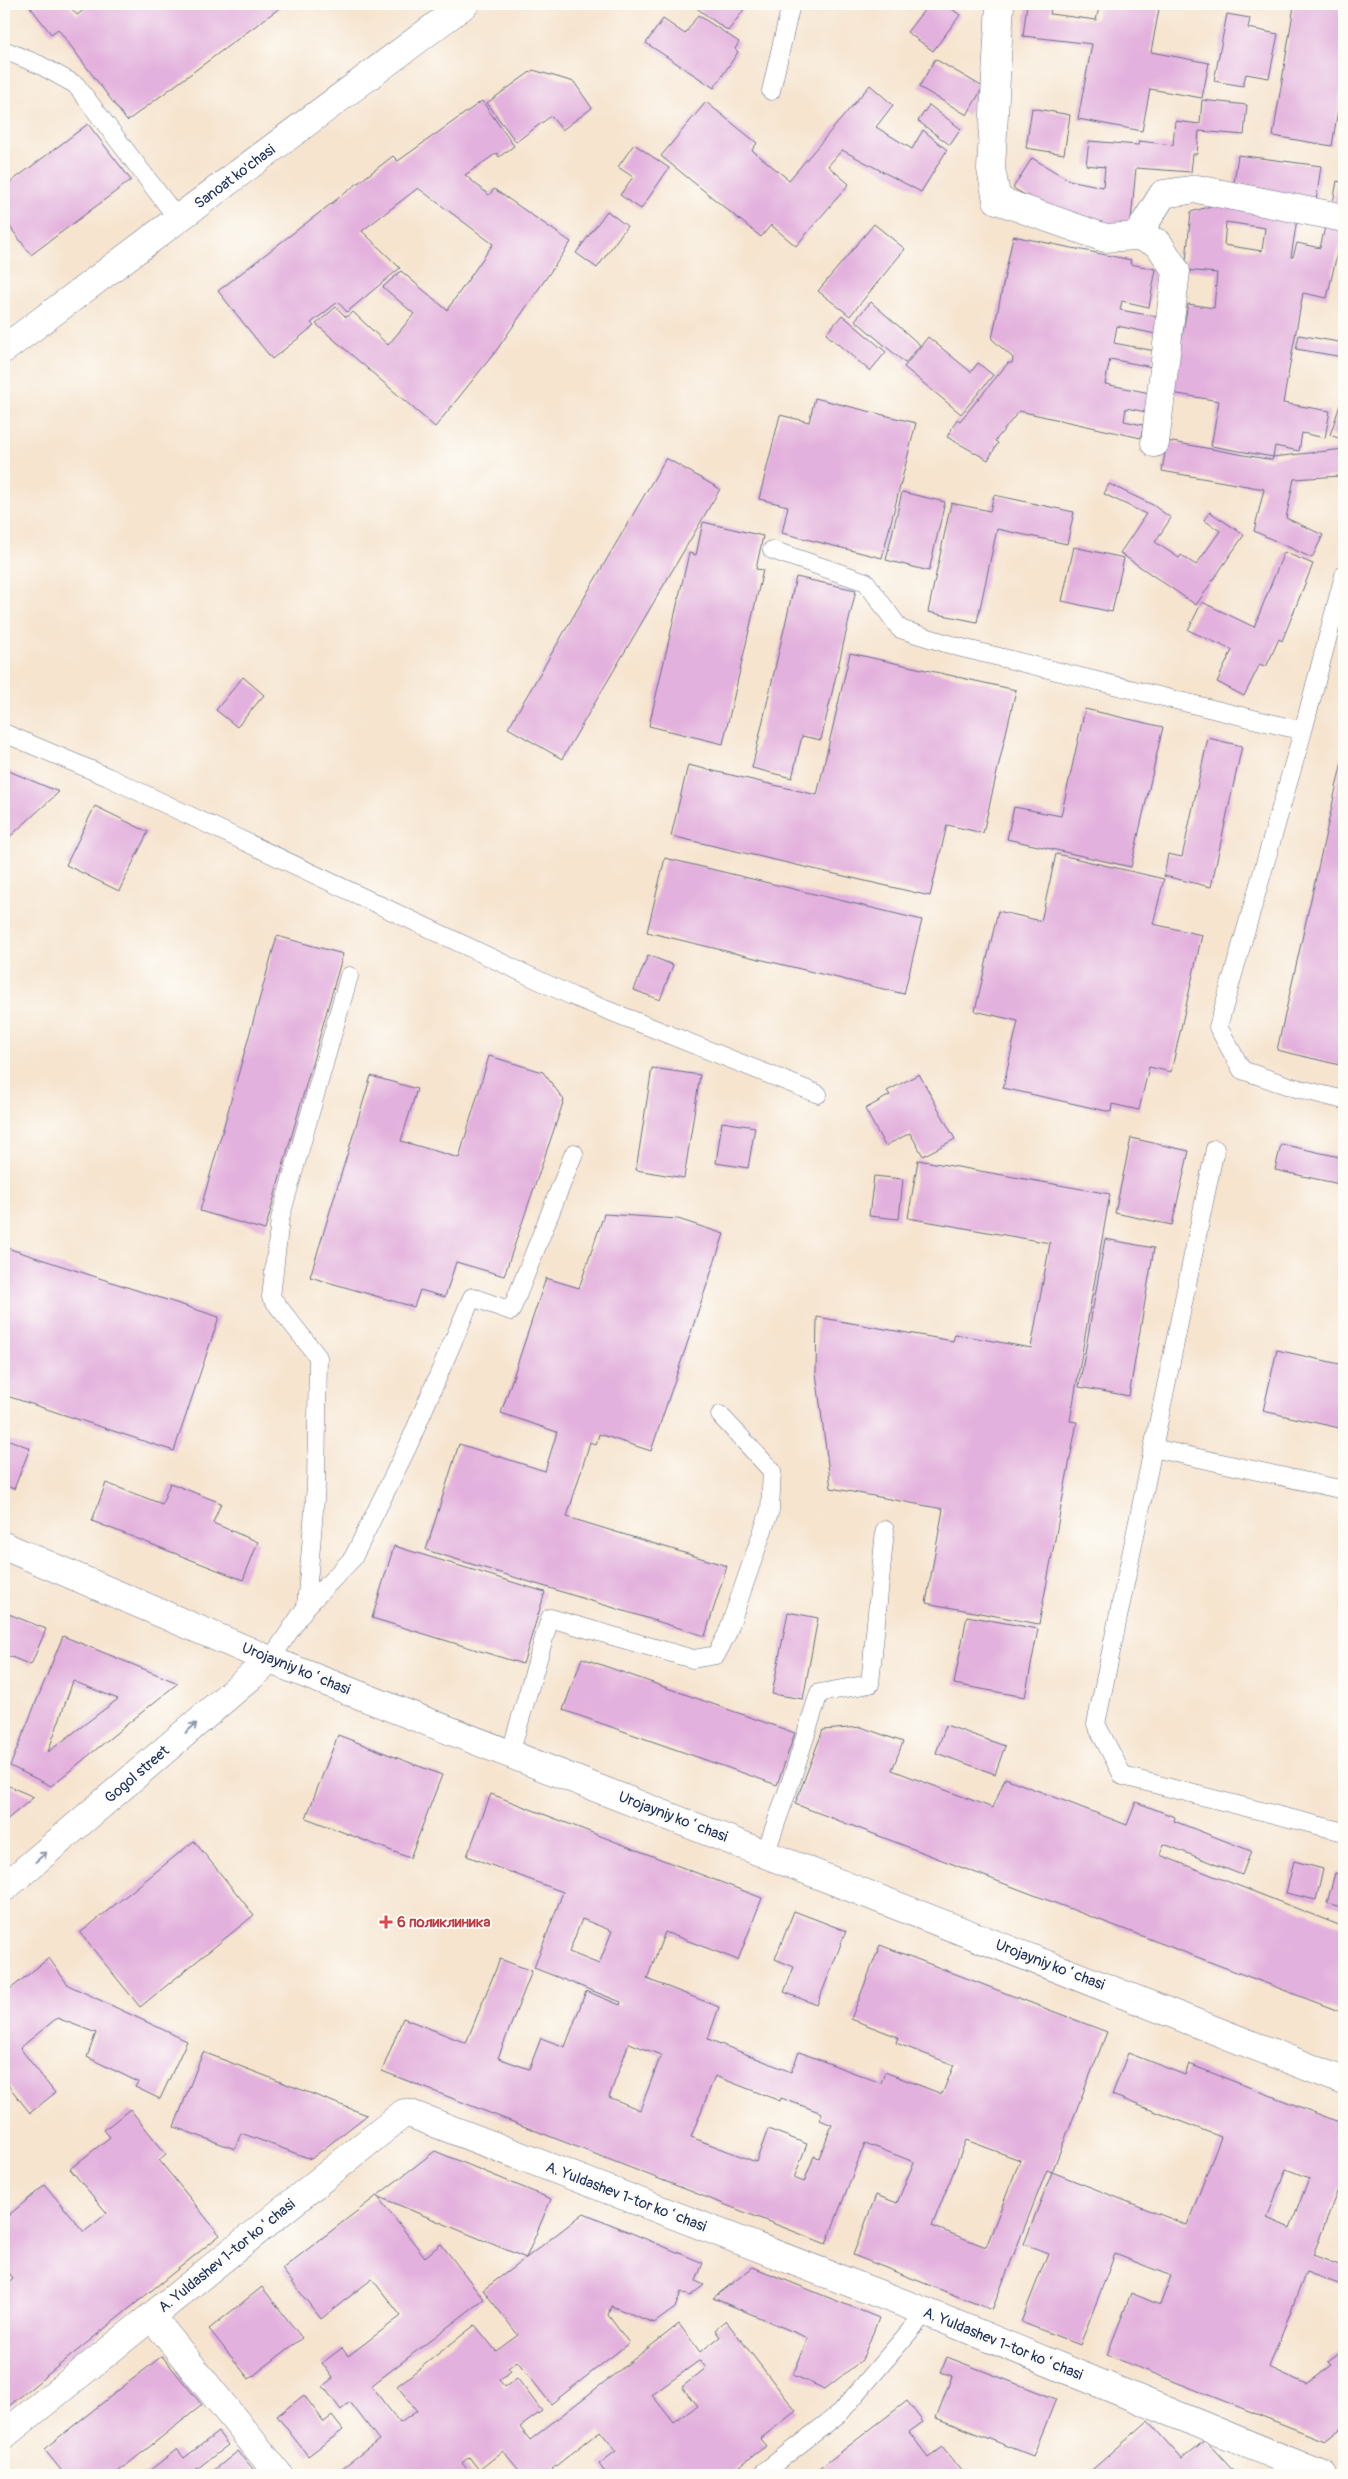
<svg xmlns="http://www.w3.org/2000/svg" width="1348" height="2479" font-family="Pangolin,sans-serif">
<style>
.building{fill:#e3b1dd;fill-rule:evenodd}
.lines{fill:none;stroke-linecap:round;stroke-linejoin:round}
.service-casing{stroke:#686e86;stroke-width:19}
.minor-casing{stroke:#686e86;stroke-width:29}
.secondary-casing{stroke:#686e86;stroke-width:29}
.service{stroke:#fff;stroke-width:18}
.minor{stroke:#fff;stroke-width:28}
.secondary{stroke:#fff;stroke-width:28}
.oneway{stroke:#8d97ae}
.health-dot{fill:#e0444e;stroke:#fdfcf7;stroke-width:2}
.labels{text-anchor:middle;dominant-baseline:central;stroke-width:4;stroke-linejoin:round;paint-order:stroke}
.street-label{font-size:15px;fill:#1b2f5e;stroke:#fdfcf7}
.health-label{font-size:15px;font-weight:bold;fill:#be3a42;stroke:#fdfcf7;text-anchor:start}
</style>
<rect width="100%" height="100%" fill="#fdfcf7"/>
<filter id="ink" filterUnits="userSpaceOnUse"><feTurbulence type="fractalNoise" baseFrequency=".02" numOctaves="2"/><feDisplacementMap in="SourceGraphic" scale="10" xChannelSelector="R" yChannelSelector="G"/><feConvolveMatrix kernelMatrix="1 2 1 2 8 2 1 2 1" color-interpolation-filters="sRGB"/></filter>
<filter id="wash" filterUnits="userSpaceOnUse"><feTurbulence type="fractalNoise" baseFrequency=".0096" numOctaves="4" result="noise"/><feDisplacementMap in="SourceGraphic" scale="20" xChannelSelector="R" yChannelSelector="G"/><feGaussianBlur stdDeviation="1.12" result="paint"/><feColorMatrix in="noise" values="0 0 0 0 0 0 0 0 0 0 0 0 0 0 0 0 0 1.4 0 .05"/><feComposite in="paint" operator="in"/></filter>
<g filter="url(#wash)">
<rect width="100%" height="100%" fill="#f6e4cf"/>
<g id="blocks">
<path class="building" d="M 28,4 L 68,4 L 77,15 L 92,4 L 285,4 L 127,121 L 58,29 L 51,34 Z
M 691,4 L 748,4 L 728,31 Z
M 929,4 L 945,4 L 960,15 L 933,51 L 907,32 Z
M 1027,4 L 1052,4 L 1050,14 L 1096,20 L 1100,4 L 1130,4 L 1159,9 L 1151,52 L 1209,63 L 1202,98 L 1150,89 L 1142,131 L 1078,119 L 1092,44 L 1023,36 Z
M 1286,4 L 1344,4 L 1344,73 L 1332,146 L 1273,136 L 1294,6 Z
M 1227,14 L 1250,18 L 1248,28 L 1278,34 L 1269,78 L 1246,74 L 1243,86 L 1214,81 Z
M 698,15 L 739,42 L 735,49 L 738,52 L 714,88 L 646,43 L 663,19 L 685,34 Z
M 935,59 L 983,87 L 967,115 L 919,87 Z
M 533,70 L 574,82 L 592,108 L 562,130 L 551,116 L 516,142 L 487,103 Z
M 870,85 L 893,105 L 876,127 L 912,149 L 923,130 L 947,150 L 921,192 L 842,150 L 828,166 L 849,184 L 796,246 L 771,225 L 761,237 L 661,156 L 706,102 L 757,143 L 752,150 L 789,180 Z
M 1202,100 L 1247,105 L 1244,135 L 1199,131 L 1197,154 L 1193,154 L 1191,172 L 1136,168 L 1130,231 L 1061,216 L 1013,188 L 1032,158 L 1069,180 L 1103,187 L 1105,167 L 1086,165 L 1089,141 L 1138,145 L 1139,141 L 1173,145 L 1175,121 L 1200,124 Z
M 482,101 L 514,146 L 499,157 L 497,153 L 465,175 L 489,195 L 494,189 L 571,242 L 496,351 L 435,427 L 316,324 L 336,307 L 346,317 L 353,312 L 388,345 L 414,314 L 383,287 L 401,271 L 447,310 L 493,244 L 418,188 L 362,231 L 400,268 L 347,312 L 338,302 L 311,323 L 314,326 L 272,359 L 218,291 L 393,156 L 398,161 Z
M 929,105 L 961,129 L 950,145 L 918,121 Z
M 1032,108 L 1070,115 L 1064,154 L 1026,148 Z
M 88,124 L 131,180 L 31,255 L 4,219 L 4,187 Z
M 634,144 L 669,168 L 641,209 L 620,195 L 633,177 L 618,167 Z
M 1238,155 L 1321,166 L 1316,201 L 1263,194 L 1264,188 L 1234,183 Z
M 1337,181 L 1344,183 L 1344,211 L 1332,208 Z
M 1224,202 L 1298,213 L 1291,257 L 1293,257 L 1297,243 L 1320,248 L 1326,223 L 1344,227 L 1344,246 L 1339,245 L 1327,298 L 1303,293 L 1283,403 L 1330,411 L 1325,438 L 1302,433 L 1299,451 L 1275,446 L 1273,457 L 1211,446 L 1219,401 L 1172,393 L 1188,304 L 1214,308 L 1217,273 L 1185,270 L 1191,212 ZM 1226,222 L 1265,228 L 1262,251 L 1224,245 Z
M 607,211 L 627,226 L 597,268 L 576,253 Z
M 874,224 L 905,249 L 850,316 L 818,291 Z
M 1013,236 L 1131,260 L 1130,264 L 1156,269 L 1149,307 L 1122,301 L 1120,310 L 1164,318 L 1161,335 L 1117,326 L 1114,343 L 1155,351 L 1152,367 L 1110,359 L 1105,384 L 1150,393 L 1146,412 L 1126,408 L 1124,421 L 1143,425 L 1141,438 L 1019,411 L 995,441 L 998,443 L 988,460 L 947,437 L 957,419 L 960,421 L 1008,363 L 1012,363 L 1013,358 L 992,339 Z
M 871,302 L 920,345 L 905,363 L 855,320 Z
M 842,315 L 886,352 L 870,371 L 826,334 Z
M 1299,335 L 1344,343 L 1343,357 L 1296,349 Z
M 928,337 L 971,372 L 978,363 L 993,375 L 961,414 L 904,367 Z
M 1344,393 L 1344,440 L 1330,435 Z
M 815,398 L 916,423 L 882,558 L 782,533 L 788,506 L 759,499 L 780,415 L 809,422 Z
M 1167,441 L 1272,460 L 1273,457 L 1344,449 L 1344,466 L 1340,476 L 1294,479 L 1286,518 L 1323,535 L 1312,558 L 1254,531 L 1264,489 L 1162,471 Z
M 666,458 L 720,489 L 562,759 L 508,728 Z
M 1109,484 L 1153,505 L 1171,518 L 1155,542 L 1179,558 L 1181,555 L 1196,565 L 1220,531 L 1204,520 L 1210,512 L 1244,535 L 1196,605 L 1120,553 L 1146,514 L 1104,494 Z
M 902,492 L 945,502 L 929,571 L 886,560 Z
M 994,495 L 1074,512 L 1067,544 L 997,529 L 977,622 L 928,612 L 951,503 L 990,511 Z
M 703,522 L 763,536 L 756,569 L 763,570 L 723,744 L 649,726 L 689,553 L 696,555 Z
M 1074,547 L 1124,558 L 1112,612 L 1062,601 Z
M 1284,552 L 1313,564 L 1282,641 L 1279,639 L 1266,667 L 1260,664 L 1244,696 L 1217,682 L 1232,650 L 1188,630 L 1202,602 L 1254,627 Z
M 796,577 L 856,590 L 821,740 L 802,736 L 792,778 L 752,768 Z
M 850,653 L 1016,690 L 983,833 L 947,825 L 930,896 L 671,836 L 688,765 L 817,795 Z
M 243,677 L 264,695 L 237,727 L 216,710 Z
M 1085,709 L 1163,727 L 1131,867 L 1007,839 L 1014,807 L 1061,816 Z
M 1208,738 L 1242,746 L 1211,887 L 1164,876 L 1168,854 L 1182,857 Z
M 1343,757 L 1344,757 L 1344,1066 L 1277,1050 Z
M 4,769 L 59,792 L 4,842 Z
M 95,806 L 148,832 L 119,891 L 66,865 Z
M 1056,854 L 1164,879 L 1153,924 L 1202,935 L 1171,1072 L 1149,1067 L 1139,1110 L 1112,1104 L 1111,1112 L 1003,1088 L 1018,1021 L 975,1011 L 998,911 L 1041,921 Z
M 665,858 L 922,920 L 904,994 L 647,932 Z
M 277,936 L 343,954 L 265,1230 L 200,1211 Z
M 648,955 L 673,965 L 660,1000 L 634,990 Z
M 489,1056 L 543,1072 L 564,1100 L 504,1276 L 456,1262 L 445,1297 L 420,1290 L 414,1307 L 310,1277 L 371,1076 L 417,1089 L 401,1141 L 459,1158 Z
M 652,1068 L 700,1075 L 684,1178 L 636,1170 Z
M 919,1074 L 955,1139 L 923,1156 L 910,1133 L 885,1146 L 865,1109 L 890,1095 L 887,1091 Z
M 722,1122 L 755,1127 L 748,1168 L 716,1163 Z
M 1131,1138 L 1189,1151 L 1172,1225 L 1115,1213 Z
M 1281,1144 L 1344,1158 L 1344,1185 L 1275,1170 Z
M 918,1160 L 1110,1194 L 1070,1421 L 1077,1422 L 1039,1624 L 926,1603 L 943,1509 L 831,1488 L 816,1373 L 817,1317 L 953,1341 L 955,1334 L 1031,1348 L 1050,1243 L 908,1218 Z
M 874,1176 L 903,1179 L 899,1219 L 869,1216 Z
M 604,1214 L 678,1219 L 724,1234 L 651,1451 L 599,1434 L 596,1445 L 590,1442 L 567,1517 L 727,1566 L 705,1636 L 426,1550 L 459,1444 L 545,1471 L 557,1432 L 501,1413 L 546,1278 L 579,1288 Z
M 1105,1239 L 1154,1248 L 1129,1396 L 1079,1387 Z
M 4,1247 L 219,1317 L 174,1451 L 4,1395 Z
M 1277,1350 L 1344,1365 L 1344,1429 L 1263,1411 Z
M 4,1438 L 30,1448 L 14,1489 L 4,1485 Z
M 106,1483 L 162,1504 L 170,1483 L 221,1503 L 213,1523 L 258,1542 L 243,1580 L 92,1521 Z
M 394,1546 L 545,1592 L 523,1664 L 372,1618 Z
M 4,1612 L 46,1629 L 31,1665 L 4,1654 Z
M 788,1612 L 818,1618 L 803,1699 L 772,1694 Z
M 967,1616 L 1038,1629 L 1025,1697 L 954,1684 Z
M 63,1636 L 178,1683 L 51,1786 L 10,1766 ZM 73,1681 L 118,1699 L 48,1752 Z
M 582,1658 L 795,1733 L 777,1785 L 563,1710 Z
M 946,1725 L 1005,1746 L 995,1774 L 936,1753 Z
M 861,1727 L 903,1742 L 892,1770 L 993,1808 L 1005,1778 L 1127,1825 L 1136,1802 L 1175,1817 L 1174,1821 L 1251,1851 L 1242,1875 L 1164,1844 L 1160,1855 L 1344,1927 L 1344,2013 L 795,1804 L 823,1730 Z
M 338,1735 L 442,1775 L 410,1858 L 306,1818 Z
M 4,1784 L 34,1797 L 4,1822 Z
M 491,1794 L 762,1898 L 738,1960 L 665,1932 L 647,1979 L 719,2007 L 708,2039 L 791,2072 L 799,2052 L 881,2083 L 885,2072 L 942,2094 L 954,2065 L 896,2043 L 898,2037 L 851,2019 L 880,1945 L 1107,2032 L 1052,2172 L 1187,2225 L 1221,2137 L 1112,2095 L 1128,2053 L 1185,2075 L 1189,2064 L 1344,2124 L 1344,2189 L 1339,2187 L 1313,2255 L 1344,2267 L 1344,2286 L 1306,2272 L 1269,2367 L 1306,2384 L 1331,2365 L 1328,2362 L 1344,2350 L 1344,2426 L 1325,2441 L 1107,2355 L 1131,2293 L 1160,2305 L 1171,2276 L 1115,2254 L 1080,2345 L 1021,2322 L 1048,2253 L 1024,2244 L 1052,2172 L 1047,2170 L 992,2310 L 853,2255 L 876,2195 L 897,2203 L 914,2162 L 865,2143 L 826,2244 L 382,2071 L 403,2018 L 466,2043 L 500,1959 L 532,1971 L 498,2058 L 529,2069 L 541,2038 L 565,2047 L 586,1991 L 620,2005 L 621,2002 L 534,1968 L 563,1892 L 467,1856 ZM 582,1919 L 612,1931 L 599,1964 L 569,1952 ZM 629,2043 L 661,2055 L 640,2110 L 609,2097 ZM 715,2076 L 780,2101 L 781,2098 L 822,2113 L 820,2120 L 832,2125 L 819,2158 L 814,2156 L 804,2182 L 794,2178 L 807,2144 L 768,2129 L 756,2162 L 691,2137 ZM 966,2140 L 1020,2160 L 986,2247 L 932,2226 ZM 1286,2169 L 1309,2178 L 1290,2228 L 1267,2218 Z
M 194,1841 L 254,1915 L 140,2007 L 80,1933 Z
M 1294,1861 L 1323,1869 L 1316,1900 L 1286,1893 Z
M 1335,1873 L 1344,1875 L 1344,1908 L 1327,1903 Z
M 794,1911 L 846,1931 L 817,2005 L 784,1992 L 794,1967 L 775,1959 Z
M 49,1958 L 68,1985 L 187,2041 L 160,2099 L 135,2087 L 138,2082 L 87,2057 L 96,2033 L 57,2018 L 20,2048 L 55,2093 L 30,2113 L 4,2080 L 4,1994 Z
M 203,2052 L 367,2115 L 311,2159 L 241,2133 L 235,2149 L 174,2127 Z
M 130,2109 L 166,2154 L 159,2160 L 220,2235 L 4,2410 L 4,2286 L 13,2278 L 4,2266 L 4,2219 L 45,2185 L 84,2232 L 107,2213 L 70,2169 L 110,2137 L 104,2130 Z
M 435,2151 L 551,2199 L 526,2258 L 584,2213 L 703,2263 L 696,2281 L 704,2285 L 690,2296 L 681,2292 L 675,2308 L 654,2323 L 611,2306 L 608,2315 L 629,2343 L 551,2404 L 517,2361 L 508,2368 L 511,2371 L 499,2380 L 505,2387 L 517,2378 L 542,2411 L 520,2427 L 530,2440 L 679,2324 L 700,2352 L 720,2337 L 715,2330 L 726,2321 L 796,2411 L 760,2439 L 766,2446 L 728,2475 L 607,2475 L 599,2464 L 616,2451 L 600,2431 L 552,2469 L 557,2475 L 523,2475 L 503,2451 L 479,2470 L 469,2457 L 462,2463 L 472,2475 L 333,2475 L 379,2440 L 350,2402 L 341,2410 L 323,2386 L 333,2378 L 322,2363 L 342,2348 L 348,2356 L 401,2316 L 372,2279 L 321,2319 L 282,2269 ZM 377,2196 L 526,2258 L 483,2290 L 518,2335 L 496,2351 L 475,2325 L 397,2386 L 417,2411 L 400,2423 L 371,2386 L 484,2299 L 441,2244 L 425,2257 ZM 700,2360 L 706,2368 L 682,2387 L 697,2406 L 674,2423 L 652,2395 Z
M 753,2267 L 879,2318 L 862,2360 L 825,2389 L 793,2375 L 808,2338 L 713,2298 Z
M 262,2287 L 302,2338 L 249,2379 L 209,2329 Z
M 162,2356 L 202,2405 L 114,2475 L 65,2475 L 44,2449 Z
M 947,2357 L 1056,2399 L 1033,2456 L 936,2418 L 952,2376 L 941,2372 Z
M 304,2395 L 324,2422 L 332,2416 L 343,2430 L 308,2456 L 277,2416 Z
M 907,2401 L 923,2422 L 909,2432 L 928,2457 L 942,2447 L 962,2472 L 958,2475 L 811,2475 Z
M 1148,2421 L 1182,2459 L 1205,2440 L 1237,2475 L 1086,2475 Z
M 218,2432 L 228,2445 L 189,2475 L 144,2475 L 177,2449 L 184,2458 Z
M 238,2451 L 258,2475 L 208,2475 Z"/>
</g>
</g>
<g filter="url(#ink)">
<use href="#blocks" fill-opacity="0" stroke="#686e86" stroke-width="1"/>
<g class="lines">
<g class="service-casing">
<path id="service" d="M 4,50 L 40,65 L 76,85 L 177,218
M 771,91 L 791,4
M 772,550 L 866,582 L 900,629 L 958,647 L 1303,731
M 1344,575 L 1303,731 L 1218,1027 L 1242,1070 L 1292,1087 L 1344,1100
M 4,733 L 108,777 L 572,996 L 818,1094
M 1215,1149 L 1096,1724 L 1123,1776 L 1344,1832
M 1153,1448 L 1344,1490
M 306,1607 L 353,1558 L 408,1446 L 472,1297 L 511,1311 L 574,1153
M 270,1660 L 306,1607 L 316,1486 L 318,1357 L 271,1297 L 280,1219 L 349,976
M 510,1754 L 550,1618 L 693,1659 L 716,1655 L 727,1634 L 770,1510 L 772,1471 L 720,1415
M 765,1854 L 792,1778 L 819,1693 L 870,1684 L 885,1530
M 760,2475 L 840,2413 L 926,2312"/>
</g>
<g class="minor-casing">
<path id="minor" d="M 1000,4 L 991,169 L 997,200 L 1105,238 L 1137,236 L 1158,243 L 1176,271 L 1155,443
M 1137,236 L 1163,194 L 1197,189 L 1344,218
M 152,2317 L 279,2475
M 4,2435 L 404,2113 L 411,2114 L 926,2312 L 1323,2475"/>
</g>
<g class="secondary-casing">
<g id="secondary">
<path id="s1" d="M 4,349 L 465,4"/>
<path d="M 4,1546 L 270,1660 L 1344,2081"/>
<path id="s2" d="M 4,1888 L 270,1660"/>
</g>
</g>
<use href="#service" class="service"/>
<use href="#minor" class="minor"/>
<use href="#secondary" class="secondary"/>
</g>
<defs><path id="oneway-shaft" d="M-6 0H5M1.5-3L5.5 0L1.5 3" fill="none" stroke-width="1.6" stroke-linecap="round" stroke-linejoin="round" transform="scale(1.25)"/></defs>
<g class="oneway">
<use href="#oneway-shaft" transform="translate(191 1728) rotate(-41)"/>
<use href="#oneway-shaft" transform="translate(41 1857) rotate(-41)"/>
</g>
</g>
<path class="health-dot" d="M383.5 1914.5h5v5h5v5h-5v5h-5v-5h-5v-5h5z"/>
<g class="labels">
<g class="street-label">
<text stroke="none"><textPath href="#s1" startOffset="288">Sanoat ko'chasi</textPath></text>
<text transform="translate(296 1669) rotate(22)">Urоjayniy koʻchasi</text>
<text stroke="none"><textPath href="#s2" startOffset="175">Gogol street</textPath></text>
<text transform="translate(673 1817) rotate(21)">Urоjayniy koʻchasi</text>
<text transform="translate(1050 1965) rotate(21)">Urоjayniy koʻchasi</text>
<text transform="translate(626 2197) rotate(21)">A. Yuldashev 1-tor koʻchasi</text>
<text transform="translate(227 2256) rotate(-39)">A. Yuldashev 1-tor koʻchasi</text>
<text transform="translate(1003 2344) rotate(22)">A. Yuldashev 1-tor koʻchasi</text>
</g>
<g class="health-label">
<text x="397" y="1922">6 поликлиника</text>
</g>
</g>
<rect width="1348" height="2479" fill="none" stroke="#fdfcf7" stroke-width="20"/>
</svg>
